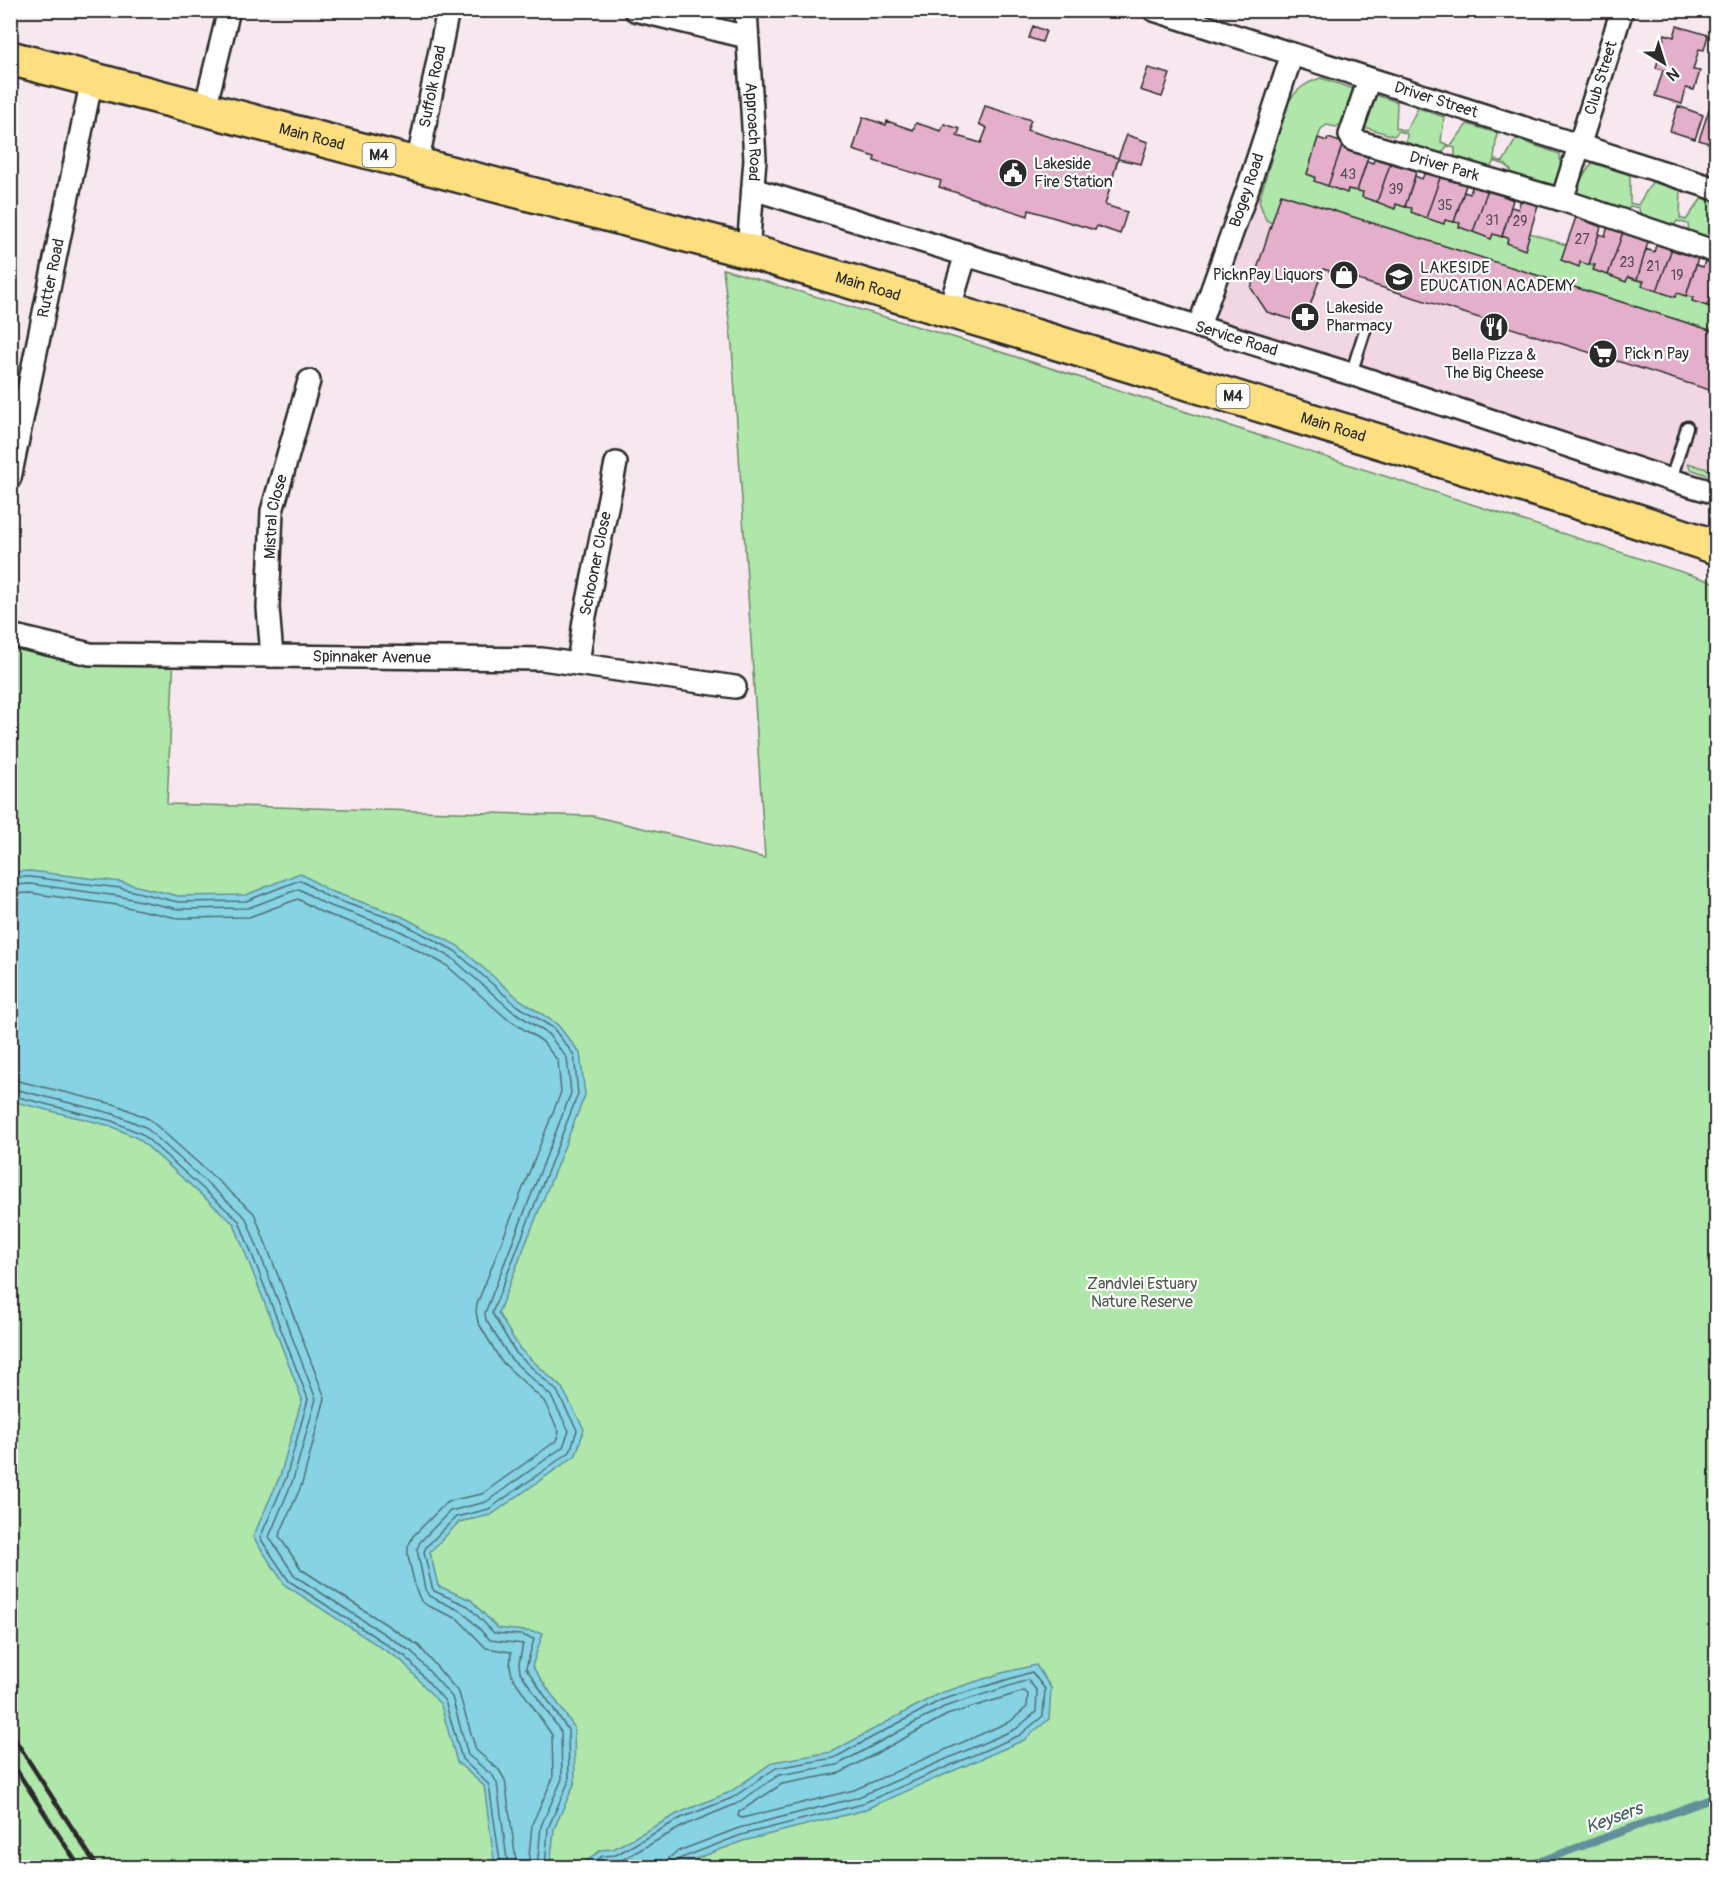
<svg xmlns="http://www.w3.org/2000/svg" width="1727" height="1878" font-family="Pangolin,sans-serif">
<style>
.built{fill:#f1d6e4}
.green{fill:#afe6a9;stroke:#6d886a;stroke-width:1.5}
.water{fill:#86d3e4;stroke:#62909a;stroke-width:1.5}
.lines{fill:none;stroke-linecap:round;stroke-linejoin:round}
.shore{stroke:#4f6e75;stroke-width:1.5}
.stream{stroke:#62909a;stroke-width:8}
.building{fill:#e3afca;stroke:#2b2b2b;stroke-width:1.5}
.service-casing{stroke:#2b2b2b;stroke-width:15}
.minor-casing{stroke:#2b2b2b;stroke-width:26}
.primary-casing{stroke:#2b2b2b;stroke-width:38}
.service{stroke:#fff;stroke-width:10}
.minor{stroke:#fff;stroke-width:21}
.primary{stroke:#fddf80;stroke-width:33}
.rail{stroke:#2b2b2b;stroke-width:4.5}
.labels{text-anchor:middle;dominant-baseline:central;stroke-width:4.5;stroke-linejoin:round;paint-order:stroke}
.number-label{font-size:14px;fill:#594c53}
.shield{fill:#fff;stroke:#6b6b6b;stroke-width:1.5}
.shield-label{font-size:15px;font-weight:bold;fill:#2b2b2b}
.street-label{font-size:16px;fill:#2b2b2b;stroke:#fff}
.poi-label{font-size:16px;fill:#2b2b2b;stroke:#fff;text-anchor:start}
.park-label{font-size:16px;fill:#4c5a4a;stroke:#fff}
.water-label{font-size:18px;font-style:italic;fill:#465d62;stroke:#fff}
</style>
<rect width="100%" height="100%" fill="#f7e7ef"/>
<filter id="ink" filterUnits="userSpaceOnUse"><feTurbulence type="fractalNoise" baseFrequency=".0167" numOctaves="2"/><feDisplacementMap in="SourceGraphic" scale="12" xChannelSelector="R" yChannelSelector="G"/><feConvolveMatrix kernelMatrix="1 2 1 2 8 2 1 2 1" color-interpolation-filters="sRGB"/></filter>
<g filter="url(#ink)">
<path class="built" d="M 1249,185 L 1716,333 L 1716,493 L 1199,326 Z"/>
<path class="green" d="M 1321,78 L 1354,89 L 1345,121 L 1336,127 L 1327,125 L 1321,129 L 1307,174 L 1508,238 L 1530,233 L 1566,245 L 1561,260 L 1580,262 L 1716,305 L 1716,332 L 1554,281 L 1272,223 L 1266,220 L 1259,201 L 1287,105 C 1295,90 1305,83 1321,78 Z
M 1370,93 L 1397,102 L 1396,128 L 1406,131 L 1418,108 L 1444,117 L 1441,142 L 1451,146 L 1467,124 L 1497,133 L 1494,159 L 1503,162 L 1516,139 L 1560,154 L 1561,180 L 1553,187 L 1521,183 L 1506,165 L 1494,161 L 1490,168 L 1485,171 L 1455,161 L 1455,148 L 1447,146 L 1439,157 L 1409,149 L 1406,143 L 1407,134 L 1399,131 L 1394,136 L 1364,127 Z
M 1592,163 L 1630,175 L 1630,203 L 1638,205 L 1652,182 L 1681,190 L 1680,218 L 1686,220 L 1702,198 L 1716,203 L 1716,245 L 1689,234 L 1688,224 L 1677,221 L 1673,228 L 1641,221 L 1639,208 L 1630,206 L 1624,213 L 1579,200 L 1576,186 Z
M 723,269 L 976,344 L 1716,583 L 1716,1867 L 11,1868 L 11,635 L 174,655 L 167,804 L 593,816 L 765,858 L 732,346 Z
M 1688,463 L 1716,472 L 1716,478 L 1690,469 Z"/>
<path class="water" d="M 30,871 L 121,882 L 178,896 L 246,895 L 300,873 L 330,891 L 401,916 L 458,946 L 519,999 L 557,1024 L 580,1053 L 585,1095 L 498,1313 L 520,1349 L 562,1388 L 584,1429 L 576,1455 L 491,1515 L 459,1522 L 430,1552 L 438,1586 L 471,1600 L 497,1628 L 543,1633 L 532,1666 L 574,1727 L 575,1782 L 554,1829 L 550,1867 L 495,1867 L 484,1786 L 457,1762 L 441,1705 L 402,1661 L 285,1585 L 253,1537 L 280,1476 L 302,1399 L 234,1224 L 139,1139 L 111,1126 L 11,1101 L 11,872 Z
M 1036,1665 L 1051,1688 L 1049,1719 L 1024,1740 L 861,1811 L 743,1841 L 674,1867 L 579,1867 L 601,1850 L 613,1849 L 679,1813 L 730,1792 L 773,1762 L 832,1752 L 938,1694 L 1002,1673 Z"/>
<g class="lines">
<path class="shore" d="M 10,877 L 30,877 L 120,888 L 178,902 L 246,901 L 300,880 L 328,897 L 398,921 L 455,951 L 515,1004 L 553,1028 L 574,1055 L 578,1094 L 492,1313 L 516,1353 L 557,1391 L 577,1430 L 570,1452 L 489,1509 L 456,1517 L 426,1547 L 424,1552 L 432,1587 L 434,1591 L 468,1606 L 494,1633 L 521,1635 L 534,1639 L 526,1668 L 568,1730 L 569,1781 L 548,1828 L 545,1868
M 10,885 L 30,884 L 118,896 L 178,909 L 248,908 L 299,889 L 325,904 L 396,929 L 451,957 L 511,1010 L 548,1034 L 567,1058 L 571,1093 L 485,1313 L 486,1320 L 510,1358 L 551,1396 L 569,1431 L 563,1447 L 486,1502 L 450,1511 L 420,1542 L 417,1549 L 425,1589 L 429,1596 L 463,1612 L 490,1640 L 523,1644 L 519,1663 L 520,1672 L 561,1732 L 562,1779 L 541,1826 L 537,1868
M 10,894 L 30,893 L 117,905 L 177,918 L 249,917 L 298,899 L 321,912 L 392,937 L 446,965 L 505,1017 L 542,1041 L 558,1061 L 561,1092 L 477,1304 L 476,1312 L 478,1322 L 501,1361 L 544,1401 L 559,1432 L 556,1441 L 482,1494 L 453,1500 L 445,1504 L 413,1536 L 408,1547 L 408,1556 L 416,1590 L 421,1601 L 428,1606 L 458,1619 L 486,1648 L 511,1652 L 510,1666 L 512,1676 L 552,1735 L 553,1778 L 532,1824 L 528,1868
M 10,1079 L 117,1105 L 149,1119 L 254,1213 L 325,1398 L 302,1484 L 279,1536 L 301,1569 L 419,1646 L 459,1693 L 476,1750 L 499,1770 L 505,1780 L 517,1868
M 10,1088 L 114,1114 L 145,1127 L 246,1218 L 316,1399 L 293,1480 L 269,1537 L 295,1576 L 412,1652 L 452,1697 L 468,1755 L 493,1776 L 497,1783 L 508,1868
M 10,1095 L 112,1121 L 142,1134 L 239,1221 L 308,1399 L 286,1478 L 260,1538 L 289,1581 L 406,1657 L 445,1701 L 462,1759 L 489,1785 L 501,1868
M 1024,1691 L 1028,1694 L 1027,1707 L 1011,1721 L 854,1790 L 742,1818 L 738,1816 L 739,1812 L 782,1784 L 840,1773 L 947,1715 Z
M 588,1868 L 602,1856 L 616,1855 L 681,1818 L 732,1798 L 776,1768 L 834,1758 L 941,1700 L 1032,1672 L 1045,1689 L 1043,1716 L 1020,1735 L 859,1805 L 741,1835 L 679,1859 L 675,1863 L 674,1868
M 600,1868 L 606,1863 L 620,1861 L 685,1825 L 736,1804 L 779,1775 L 837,1765 L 944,1707 L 1028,1680 L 1037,1691 L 1036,1712 L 1016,1729 L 856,1798 L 739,1828 L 676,1852 L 669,1858 L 667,1868"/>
<path class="stream" d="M 1522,1868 L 1716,1797"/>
</g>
<path class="building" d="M 1033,26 L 1046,31 L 1042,42 L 1029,38 Z
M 1677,26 L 1708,35 L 1704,50 L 1699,49 L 1693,70 L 1700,71 L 1694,90 L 1686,88 L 1682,104 L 1655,96 L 1663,70 L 1656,68 L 1665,34 L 1674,37 Z
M 1148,68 L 1170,74 L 1162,97 L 1140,90 Z
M 1716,88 L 1716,139 L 1714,145 L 1699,140 Z
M 985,106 L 1031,120 L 1027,130 L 1118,158 L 1127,135 L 1148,142 L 1141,164 L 1118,159 L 1105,205 L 1127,212 L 1120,234 L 1097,226 L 1095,230 L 1029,210 L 1028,216 L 939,187 L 941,181 L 874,161 L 875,157 L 853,150 L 863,117 L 886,125 L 887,121 L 913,130 L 916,123 L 941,131 L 944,124 L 960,129 L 957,136 L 981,143 L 987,128 L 979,124 Z
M 1678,106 L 1703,115 L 1695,139 L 1670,131 Z
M 1318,138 L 1327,141 L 1328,138 L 1343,143 L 1328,186 L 1314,181 L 1315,177 L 1307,174 Z
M 1343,143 L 1369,154 L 1357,191 L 1348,189 L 1347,193 L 1328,186 Z
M 1376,153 L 1392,159 L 1377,202 L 1362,197 L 1363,192 L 1357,191 L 1367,161 L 1373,163 Z
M 1392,159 L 1417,169 L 1405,207 L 1396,204 L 1395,209 L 1377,202 Z
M 1426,170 L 1441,175 L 1426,218 L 1411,212 L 1412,208 L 1405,207 L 1415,176 L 1422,179 Z
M 1441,175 L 1466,185 L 1454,222 L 1445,220 L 1444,224 L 1426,218 Z
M 1473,184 L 1488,189 L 1473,232 L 1459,227 L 1460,223 L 1454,222 L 1464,192 L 1470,194 Z
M 1488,189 L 1513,200 L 1502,237 L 1493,234 L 1491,239 L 1473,232 Z
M 1281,194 L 1716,332 L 1716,392 L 1323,269 L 1304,323 L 1267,312 L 1251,288 Z
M 1521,199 L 1538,205 L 1525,250 L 1507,243 L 1508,238 L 1502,236 L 1511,207 L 1518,209 Z
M 1576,217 L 1601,227 L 1589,265 L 1580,262 L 1579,267 L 1561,260 Z
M 1608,226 L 1623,232 L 1608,275 L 1593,270 L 1595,265 L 1589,264 L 1599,234 L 1605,236 Z
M 1623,232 L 1648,242 L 1637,280 L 1628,277 L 1626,282 L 1608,275 Z
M 1657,242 L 1672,248 L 1657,291 L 1642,286 L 1644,281 L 1637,280 L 1646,249 L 1654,252 Z
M 1672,248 L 1698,258 L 1686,296 L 1677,293 L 1675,297 L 1657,291 Z
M 1706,258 L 1716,262 L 1716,278 L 1707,306 L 1692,301 L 1693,297 L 1686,296 L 1696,265 L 1703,267 Z
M 1716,278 L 1716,310 L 1707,306 Z"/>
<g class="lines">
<g class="service-casing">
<path id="service" d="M 1351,374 L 1366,327
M 1671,480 L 1687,427"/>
</g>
<g class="minor-casing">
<g id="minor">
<path d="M 635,10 L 747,37"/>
<path id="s1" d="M 746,10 L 755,159 L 748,251"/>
<path id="s2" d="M 1154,10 L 1716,189"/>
<path d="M 1622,10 L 1562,200 L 1716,252"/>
<path id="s3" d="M 1369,79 L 1350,135 L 1353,140 L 1562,200"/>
<path d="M 205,108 L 229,10"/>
<path id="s4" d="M 417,165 L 448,10"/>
<path id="s5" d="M 753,189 L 1351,374 L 1671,480 L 1716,493"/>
<path d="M 949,310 L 966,254"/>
<path id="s6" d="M 1199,326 L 1249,185 L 1292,54"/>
<path id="s7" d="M 10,478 L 92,79"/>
<path id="s8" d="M 10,635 L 90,654 L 542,659 L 735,687"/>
<path id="s9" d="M 272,656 L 268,608 L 272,511 L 309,381"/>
<path id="s10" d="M 578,664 L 584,621 L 616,463"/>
</g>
</g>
<g class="primary-casing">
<g id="primary">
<path id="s11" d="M 10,58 L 748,251 L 1051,341 L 1610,512 L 1716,547"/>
</g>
</g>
<use href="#service" class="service"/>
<use href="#minor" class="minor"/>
<use href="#primary" class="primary"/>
<path class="rail" d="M 10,1732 L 98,1868
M 10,1760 L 80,1868"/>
</g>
</g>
<defs>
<g id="civic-disc" transform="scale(1.5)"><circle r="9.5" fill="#2b2b2b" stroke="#fff"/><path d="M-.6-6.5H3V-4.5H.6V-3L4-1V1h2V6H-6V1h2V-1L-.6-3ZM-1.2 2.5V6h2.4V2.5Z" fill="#fff"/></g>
<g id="shop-disc" transform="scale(1.5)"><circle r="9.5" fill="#2b2b2b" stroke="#fff"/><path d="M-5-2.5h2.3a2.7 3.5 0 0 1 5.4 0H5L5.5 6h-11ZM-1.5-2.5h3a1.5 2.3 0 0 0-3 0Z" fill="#fff"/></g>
<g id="school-disc" transform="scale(1.5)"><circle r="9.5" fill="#2b2b2b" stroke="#fff"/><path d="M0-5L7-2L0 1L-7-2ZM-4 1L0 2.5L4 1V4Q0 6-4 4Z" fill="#fff"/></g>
<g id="pharmacy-disc" transform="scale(1.5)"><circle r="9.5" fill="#2b2b2b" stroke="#fff"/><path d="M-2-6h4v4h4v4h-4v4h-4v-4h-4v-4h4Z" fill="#fff"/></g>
<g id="restaurant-disc" transform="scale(1.5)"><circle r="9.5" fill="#2b2b2b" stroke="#fff"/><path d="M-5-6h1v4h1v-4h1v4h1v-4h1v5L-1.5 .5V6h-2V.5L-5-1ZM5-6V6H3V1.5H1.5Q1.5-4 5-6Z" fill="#fff"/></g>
<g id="supermarket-disc" transform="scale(1.5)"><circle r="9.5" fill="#2b2b2b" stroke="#fff"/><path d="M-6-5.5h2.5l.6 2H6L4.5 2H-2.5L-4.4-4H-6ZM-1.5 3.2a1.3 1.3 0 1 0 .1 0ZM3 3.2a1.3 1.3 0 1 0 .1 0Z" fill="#fff"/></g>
</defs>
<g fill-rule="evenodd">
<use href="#civic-disc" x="1013" y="173"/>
<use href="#shop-disc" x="1344" y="275"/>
<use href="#school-disc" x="1399" y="277"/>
<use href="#pharmacy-disc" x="1305" y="317"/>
<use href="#restaurant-disc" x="1494" y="327"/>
<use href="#supermarket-disc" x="1603" y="354"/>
</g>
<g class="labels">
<g class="number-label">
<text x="1348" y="174">43</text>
<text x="1396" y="189">39</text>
<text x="1445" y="205">35</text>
<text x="1492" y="220">31</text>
<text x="1520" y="221">29</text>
<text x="1582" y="239">27</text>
<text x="1627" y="262">23</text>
<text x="1653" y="266">21</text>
<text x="1677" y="275">19</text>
</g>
<g class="shield">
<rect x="362.5" y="143" width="33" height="24" rx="4.5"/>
<rect x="1216.5" y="384" width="33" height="24" rx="4.5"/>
</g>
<g class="shield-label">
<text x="379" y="155">M4</text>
<text x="1233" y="396">M4</text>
</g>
<g class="street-label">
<text transform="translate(1601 78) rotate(-73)">Club Street</text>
<text stroke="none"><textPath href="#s4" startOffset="80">Suffolk Road</textPath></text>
<text stroke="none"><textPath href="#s2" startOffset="296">Driver Street</textPath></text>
<text stroke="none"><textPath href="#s1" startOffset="122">Approach Road</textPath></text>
<text stroke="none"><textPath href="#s11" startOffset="312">Main Road</textPath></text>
<text stroke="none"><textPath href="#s3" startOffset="160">Driver Park</textPath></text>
<text stroke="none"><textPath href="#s6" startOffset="144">Bogey Road</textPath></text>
<text stroke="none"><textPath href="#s7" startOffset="204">Rutter Road</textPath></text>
<text stroke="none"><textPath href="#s11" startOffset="888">Main Road</textPath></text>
<text stroke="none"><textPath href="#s5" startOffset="506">Service Road</textPath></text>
<text stroke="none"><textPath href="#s11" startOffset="1374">Main Road</textPath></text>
<text stroke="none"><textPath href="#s9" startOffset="140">Mistral Close</textPath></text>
<text stroke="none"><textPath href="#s10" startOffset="102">Schooner Close</textPath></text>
<text stroke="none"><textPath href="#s8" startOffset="364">Spinnaker Avenue</textPath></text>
</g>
<g class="poi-label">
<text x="1034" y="164">Lakeside<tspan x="1034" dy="18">Fire Station</tspan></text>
<text x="1420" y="268">LAKESIDE<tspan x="1420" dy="18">EDUCATION ACADEMY</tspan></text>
<text x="1323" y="275" text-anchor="end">PicknPay Liquors</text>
<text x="1326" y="308">Lakeside<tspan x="1326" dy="18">Pharmacy</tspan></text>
<text x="1624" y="354">Pick n Pay</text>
<text x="1494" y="355" text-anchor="middle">Bella Pizza &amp;<tspan x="1494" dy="18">The Big Cheese</tspan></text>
</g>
<g class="park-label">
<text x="1142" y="1284">Zandvlei Estuary<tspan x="1142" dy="18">Nature Reserve</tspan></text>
</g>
<g class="water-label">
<text transform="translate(1614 1818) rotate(-20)">Keysers</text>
</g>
</g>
<rect width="1727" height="1878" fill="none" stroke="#fff" stroke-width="36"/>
<rect x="18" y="18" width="1691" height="1842" fill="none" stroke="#2b2b2b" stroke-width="2" filter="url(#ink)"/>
<g transform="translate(1664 63) rotate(142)" stroke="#ffffff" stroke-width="4.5" paint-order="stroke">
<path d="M0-4.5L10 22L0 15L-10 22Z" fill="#2b2b2b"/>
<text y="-9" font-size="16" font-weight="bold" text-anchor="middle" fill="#2b2b2b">N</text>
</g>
</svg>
